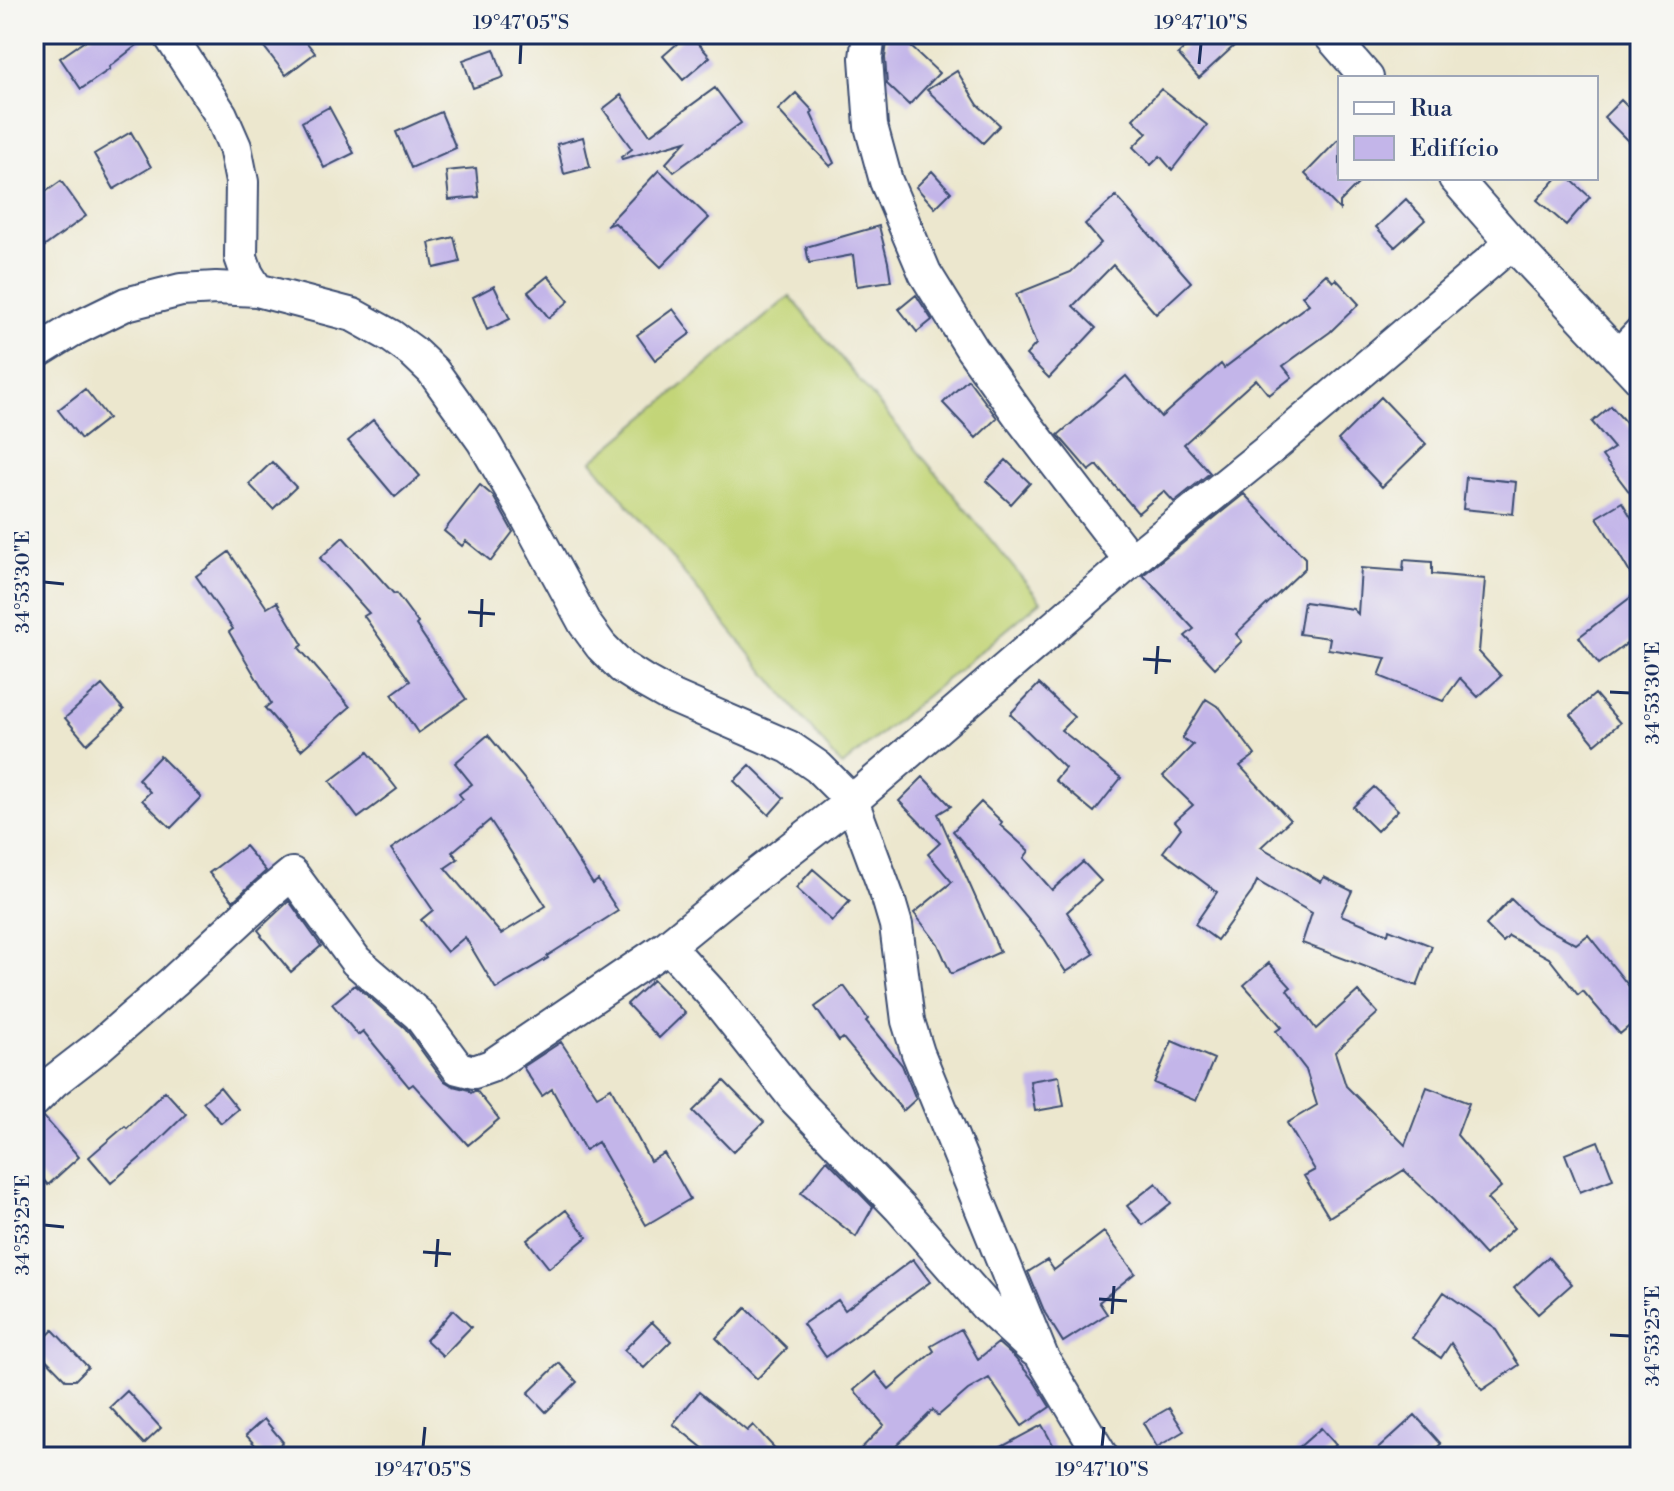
<svg xmlns="http://www.w3.org/2000/svg" width="1674" height="1491" font-family="'Libre Bodoni',serif">
<style>
.grass{fill:#c3d578;stroke:#6f826b;stroke-width:2}
.building{fill:#c3b5e9;fill-rule:evenodd}
.lines{fill:none;stroke-linecap:round;stroke-linejoin:round}
.street-casing{stroke:#3a4b6f;stroke-width:36}
.street{stroke:#fff;stroke-width:32}
.ticks{fill:none;stroke:#1b2f5e;stroke-width:3}
.neatline{fill:none;stroke:#1b2f5e;stroke-width:3}
.ticks-label{font-size:20px;text-anchor:middle;fill:#1b2f5e}
</style>
<rect width="100%" height="100%" fill="#f6f6f2"/>
<filter id="ink" filterUnits="userSpaceOnUse"><feTurbulence type="fractalNoise" baseFrequency=".0125" numOctaves="2"/><feDisplacementMap in="SourceGraphic" scale="16" xChannelSelector="R" yChannelSelector="G"/><feConvolveMatrix kernelMatrix="1 2 1 2 8 2 1 2 1" color-interpolation-filters="sRGB"/></filter>
<filter id="wash" filterUnits="userSpaceOnUse"><feTurbulence type="fractalNoise" baseFrequency=".006" numOctaves="4" result="noise"/><feDisplacementMap in="SourceGraphic" scale="32" xChannelSelector="R" yChannelSelector="G"/><feGaussianBlur stdDeviation="1.8" result="paint"/><feColorMatrix in="noise" values="0 0 0 0 0 0 0 0 0 0 0 0 0 0 0 0 0 1.4 0 .05"/><feComposite in="paint" operator="in"/></filter>
<g filter="url(#wash)">
<rect width="100%" height="100%" fill="#ece7ce"/>
<path class="grass" d="M 790,296 L 1041,601 L 842,766 L 592,461 Z"/>
<g id="blocks">
<path class="building" d="M 95,34 L 150,35 L 109,67 L 110,69 L 81,89 L 60,58 Z
M 254,34 L 300,34 L 315,53 L 286,75 Z
M 688,34 L 690,34 L 710,57 L 683,80 L 663,56 Z
M 888,34 L 918,34 L 909,45 L 939,73 L 909,105 L 887,84 L 885,58 Z
M 1199,34 L 1247,34 L 1199,78 L 1178,54 Z
M 494,49 L 504,77 L 473,88 L 463,60 Z
M 957,71 L 978,105 L 1000,125 L 983,143 L 927,90 Z
M 715,88 L 741,123 L 674,172 L 666,163 L 686,141 L 622,159 L 621,157 L 632,149 L 603,109 L 621,95 L 650,135 Z
M 1161,89 L 1207,125 L 1172,170 L 1160,156 L 1151,165 L 1133,147 L 1147,133 L 1133,119 Z
M 796,93 L 813,111 L 811,114 L 834,163 L 830,166 L 778,110 Z
M 1621,100 L 1640,119 L 1640,153 L 1604,117 Z
M 329,107 L 354,153 L 324,168 L 302,122 Z
M 441,112 L 456,148 L 411,168 L 396,132 Z
M 131,132 L 151,167 L 114,189 L 94,154 Z
M 583,137 L 590,167 L 564,174 L 557,144 Z
M 1340,138 L 1340,178 L 1364,178 L 1340,202 L 1340,210 L 1305,174 Z
M 476,168 L 479,197 L 449,200 L 446,171 Z
M 659,170 L 709,218 L 661,267 L 615,223 L 606,226 Z
M 932,171 L 951,192 L 935,208 L 916,187 Z
M 1557,178 L 1569,178 L 1590,197 L 1566,225 L 1537,200 Z
M 61,181 L 86,216 L 34,254 L 34,200 Z
M 1116,196 L 1191,282 L 1156,314 L 1113,265 L 1073,306 L 1096,328 L 1049,378 L 1026,355 L 1036,344 L 1016,294 L 1071,272 L 1101,243 L 1085,224 Z
M 1406,199 L 1425,220 L 1395,247 L 1376,227 Z
M 879,226 L 888,262 L 891,281 L 857,286 L 853,255 L 809,263 L 806,247 Z
M 454,237 L 460,262 L 434,268 L 429,243 Z
M 1326,274 L 1333,282 L 1336,279 L 1359,304 L 1330,332 L 1283,366 L 1292,377 L 1269,395 L 1256,379 L 1184,444 L 1210,473 L 1174,502 L 1164,491 L 1138,513 L 1097,465 L 1089,471 L 1058,435 L 1126,376 L 1161,417 L 1221,364 L 1224,368 L 1309,304 L 1302,296 Z
M 548,276 L 569,301 L 549,318 L 528,292 Z
M 494,286 L 510,319 L 487,330 L 473,297 Z
M 916,295 L 932,320 L 917,332 L 899,309 Z
M 673,309 L 691,333 L 655,360 L 637,335 Z
M 968,379 L 997,418 L 976,438 L 943,403 Z
M 85,389 L 108,418 L 81,439 L 58,410 Z
M 1381,397 L 1426,444 L 1382,487 L 1338,440 Z
M 1611,406 L 1634,432 L 1640,427 L 1640,506 L 1602,456 L 1614,448 L 1592,422 Z
M 373,420 L 420,476 L 395,497 L 348,441 Z
M 1006,460 L 1030,483 L 1011,504 L 986,481 Z
M 272,462 L 296,487 L 273,509 L 249,484 Z
M 1466,477 L 1516,482 L 1513,514 L 1463,509 Z
M 480,485 L 493,496 L 513,532 L 491,561 L 466,541 L 462,546 L 444,531 Z
M 1244,494 L 1305,558 L 1305,568 L 1236,634 L 1242,641 L 1215,668 L 1185,636 L 1194,629 L 1143,575 Z
M 1622,502 L 1640,532 L 1640,634 L 1599,664 L 1579,637 L 1640,590 L 1597,517 Z
M 343,537 L 394,594 L 396,593 L 418,623 L 416,625 L 466,699 L 418,733 L 392,694 L 410,681 L 364,616 L 369,613 L 320,558 Z
M 229,552 L 267,608 L 277,602 L 303,645 L 299,648 L 350,707 L 301,750 L 265,708 L 271,703 L 229,632 L 233,629 L 196,576 Z
M 1404,560 L 1432,562 L 1432,574 L 1485,579 L 1479,652 L 1501,676 L 1478,697 L 1460,678 L 1443,701 L 1379,676 L 1386,658 L 1328,649 L 1330,638 L 1299,634 L 1304,602 L 1353,609 L 1358,614 L 1361,568 L 1403,571 Z
M 1039,684 L 1074,717 L 1061,730 L 1121,778 L 1094,812 L 1055,780 L 1065,768 L 1010,714 Z
M 102,685 L 124,710 L 87,744 L 65,718 Z
M 1595,694 L 1620,723 L 1595,744 L 1571,715 Z
M 1206,699 L 1220,708 L 1255,755 L 1240,766 L 1290,820 L 1261,847 L 1321,882 L 1324,877 L 1352,891 L 1341,915 L 1388,934 L 1389,929 L 1432,946 L 1417,986 L 1302,943 L 1312,913 L 1257,881 L 1252,892 L 1217,940 L 1195,924 L 1217,892 L 1163,852 L 1181,828 L 1175,821 L 1193,805 L 1163,776 L 1193,745 L 1182,738 Z
M 488,735 L 534,791 L 593,884 L 598,880 L 618,911 L 547,956 L 548,958 L 496,989 L 465,937 L 447,952 L 421,920 L 433,910 L 391,849 L 463,799 L 459,794 L 472,784 L 455,763 ZM 490,820 L 546,906 L 501,934 L 445,868 L 458,859 L 452,852 Z
M 368,752 L 397,789 L 358,818 L 330,781 Z
M 160,756 L 201,797 L 171,828 L 142,800 L 150,792 L 138,779 Z
M 750,765 L 784,798 L 769,815 L 734,781 Z
M 923,777 L 951,806 L 938,814 L 1000,952 L 951,974 L 938,944 L 914,913 L 952,882 L 928,854 L 940,843 L 899,801 Z
M 1374,787 L 1398,810 L 1377,831 L 1353,807 Z
M 981,802 L 1002,822 L 1000,825 L 1029,851 L 1024,858 L 1052,890 L 1083,862 L 1101,881 L 1067,912 L 1094,954 L 1066,972 L 1044,938 L 953,831 Z
M 245,846 L 266,871 L 233,901 L 209,873 Z
M 813,869 L 850,901 L 832,921 L 796,888 Z
M 1511,899 L 1536,923 L 1576,944 L 1588,935 L 1640,1000 L 1640,1017 L 1620,1034 L 1583,991 L 1578,995 L 1549,958 L 1509,936 L 1503,942 L 1486,925 Z
M 289,901 L 321,946 L 291,972 L 261,936 L 262,935 L 258,930 Z
M 1269,963 L 1291,987 L 1287,990 L 1316,1029 L 1358,991 L 1378,1013 L 1335,1052 L 1346,1086 L 1405,1145 L 1427,1087 L 1469,1103 L 1457,1135 L 1501,1187 L 1487,1199 L 1514,1228 L 1485,1255 L 1435,1200 L 1404,1170 L 1329,1217 L 1304,1176 L 1315,1170 L 1287,1123 L 1317,1105 L 1306,1070 L 1276,1031 L 1282,1027 L 1244,985 Z
M 653,980 L 685,1013 L 659,1038 L 627,1004 Z
M 355,985 L 405,1028 L 443,1080 L 453,1086 L 469,1090 L 471,1093 L 476,1090 L 499,1119 L 468,1145 L 413,1084 L 409,1087 L 363,1031 L 358,1035 L 332,1004 Z
M 844,986 L 868,1019 L 866,1021 L 902,1065 L 916,1099 L 903,1111 L 843,1038 L 839,1041 L 815,1007 Z
M 1172,1041 L 1214,1059 L 1196,1101 L 1154,1083 Z
M 561,1042 L 597,1096 L 611,1088 L 650,1161 L 664,1153 L 690,1199 L 646,1225 L 598,1142 L 585,1150 L 552,1089 L 542,1096 L 523,1067 Z
M 1059,1076 L 1064,1106 L 1035,1111 L 1030,1081 Z
M 724,1081 L 764,1122 L 733,1152 L 693,1111 Z
M 220,1087 L 238,1109 L 221,1123 L 203,1102 Z
M 165,1091 L 186,1114 L 147,1152 L 111,1183 L 89,1157 L 125,1126 L 127,1128 Z
M 44,1117 L 79,1157 L 48,1185 L 34,1169 L 34,1119 Z
M 1598,1141 L 1613,1179 L 1580,1192 L 1565,1154 Z
M 827,1160 L 873,1207 L 856,1237 L 801,1193 Z
M 1156,1183 L 1171,1203 L 1143,1225 L 1127,1206 Z
M 566,1210 L 587,1237 L 549,1268 L 527,1240 Z
M 1104,1232 L 1135,1273 L 1099,1302 L 1107,1314 L 1063,1342 L 1045,1313 L 1028,1272 L 1047,1260 L 1054,1270 Z
M 1548,1257 L 1572,1284 L 1538,1314 L 1514,1288 Z
M 913,1259 L 930,1282 L 826,1357 L 803,1324 L 838,1300 L 845,1310 Z
M 1444,1292 L 1494,1327 L 1519,1365 L 1482,1390 L 1451,1343 L 1441,1358 L 1412,1338 Z
M 746,1308 L 787,1348 L 757,1379 L 716,1338 Z
M 453,1310 L 471,1327 L 443,1356 L 426,1340 Z
M 652,1322 L 671,1341 L 644,1368 L 624,1350 Z
M 961,1329 L 978,1359 L 998,1343 L 1015,1358 L 1034,1381 L 1050,1407 L 1022,1426 L 989,1378 L 968,1390 L 938,1416 L 933,1410 L 885,1457 L 853,1457 L 884,1425 L 854,1390 L 875,1372 L 889,1389 L 934,1351 L 931,1346 Z
M 53,1330 L 88,1367 L 75,1380 L 66,1380 L 35,1348 Z
M 559,1363 L 577,1382 L 546,1412 L 528,1393 Z
M 127,1391 L 161,1428 L 144,1444 L 110,1407 Z
M 699,1392 L 747,1431 L 753,1425 L 783,1457 L 714,1457 L 673,1424 Z
M 1169,1408 L 1184,1431 L 1157,1447 L 1143,1423 Z
M 1415,1415 L 1441,1444 L 1426,1457 L 1369,1457 Z
M 264,1419 L 283,1442 L 266,1457 L 246,1435 Z
M 1042,1425 L 1060,1457 L 983,1457 Z
M 1321,1428 L 1336,1445 L 1322,1457 L 1288,1457 Z"/>
</g>
</g>
<g filter="url(#ink)">
<use href="#blocks" fill-opacity="0" stroke="#3a4b6f" stroke-width="2"/>
<g class="lines">
<g class="street-casing">
<path id="street" d="M 169,34 L 221,115 L 235,147 L 242,182 L 241,257 L 247,274 L 257,290
M 869,34 L 866,58 L 871,126 L 886,181 L 925,273 L 972,349 L 1021,418 L 1131,561
M 1329,34 L 1367,78
M 1455,178 L 1512,243 L 1640,379
M 34,354 L 71,331 L 126,304 L 181,290 L 216,288 L 257,290 L 353,315 L 391,336 L 413,352 L 433,371 L 483,441 L 523,510 L 585,624 L 601,646 L 622,667 L 644,681 L 669,695 L 789,747 L 818,767 L 852,801 L 888,898 L 896,925 L 908,1021 L 918,1053 L 1042,1357 L 1102,1457
M 1618,356 L 1640,333
M 34,1101 L 54,1081 L 98,1047 L 174,981 L 269,893 L 292,874 L 356,961 L 419,1015 L 458,1068 L 474,1072 L 491,1066 L 668,946
M 1034,1350 L 985,1305 L 900,1208 L 795,1099 L 712,994 L 668,946 L 728,897 L 852,801 L 1131,561 L 1271,448 L 1512,243"/>
</g>
<use href="#street" class="street"/>
</g>
</g>
<path class="ticks" d="M 520,64 L 521,44M 1199,64 L 1201,44M 44,582 L 64,584M 468,612 L 495,614M 481,627 L 482,599M 1143,659 L 1171,661M 1156,674 L 1158,646M 1610,692 L 1630,693M 44,1225 L 64,1227M 423,1252 L 451,1254M 436,1267 L 438,1239M 1099,1299 L 1127,1301M 1112,1314 L 1114,1286M 1610,1335 L 1630,1336M 423,1447 L 425,1427M 1102,1447 L 1104,1427"/>
<rect width="1674" height="1491" fill="none" stroke="#f6f6f2" stroke-width="88"/>
<rect x="1338" y="76" width="260" height="104" fill="#f6f6f2" stroke="#9ea6b7" stroke-width="2"/>
<rect x="1354" y="102" width="40" height="12" fill="#ffffff" stroke="#9ea6b7" stroke-width="2"/>
<text x="1410" y="116" font-size="24" fill="#1b2f5e">Rua</text>
<rect x="1354" y="136" width="40" height="24" fill="#c3b5e9" stroke="#9ea6b7" stroke-width="2"/>
<text x="1410" y="156" font-size="24" fill="#1b2f5e">Edifício</text>
<rect x="44" y="44" width="1586" height="1403" class="neatline"/>
<g class="ticks-label">
<text x="521" y="29">19°47'05"S</text>
<text x="1201" y="29">19°47'10"S</text>
<text transform="translate(22 582) rotate(-90)" y="7">34°53'30"E</text>
<text transform="translate(1652 693) rotate(-90)" y="7">34°53'30"E</text>
<text transform="translate(22 1225) rotate(-90)" y="7">34°53'25"E</text>
<text transform="translate(1652 1336) rotate(-90)" y="7">34°53'25"E</text>
<text x="423" y="1476">19°47'05"S</text>
<text x="1102" y="1476">19°47'10"S</text>
</g>
</svg>
